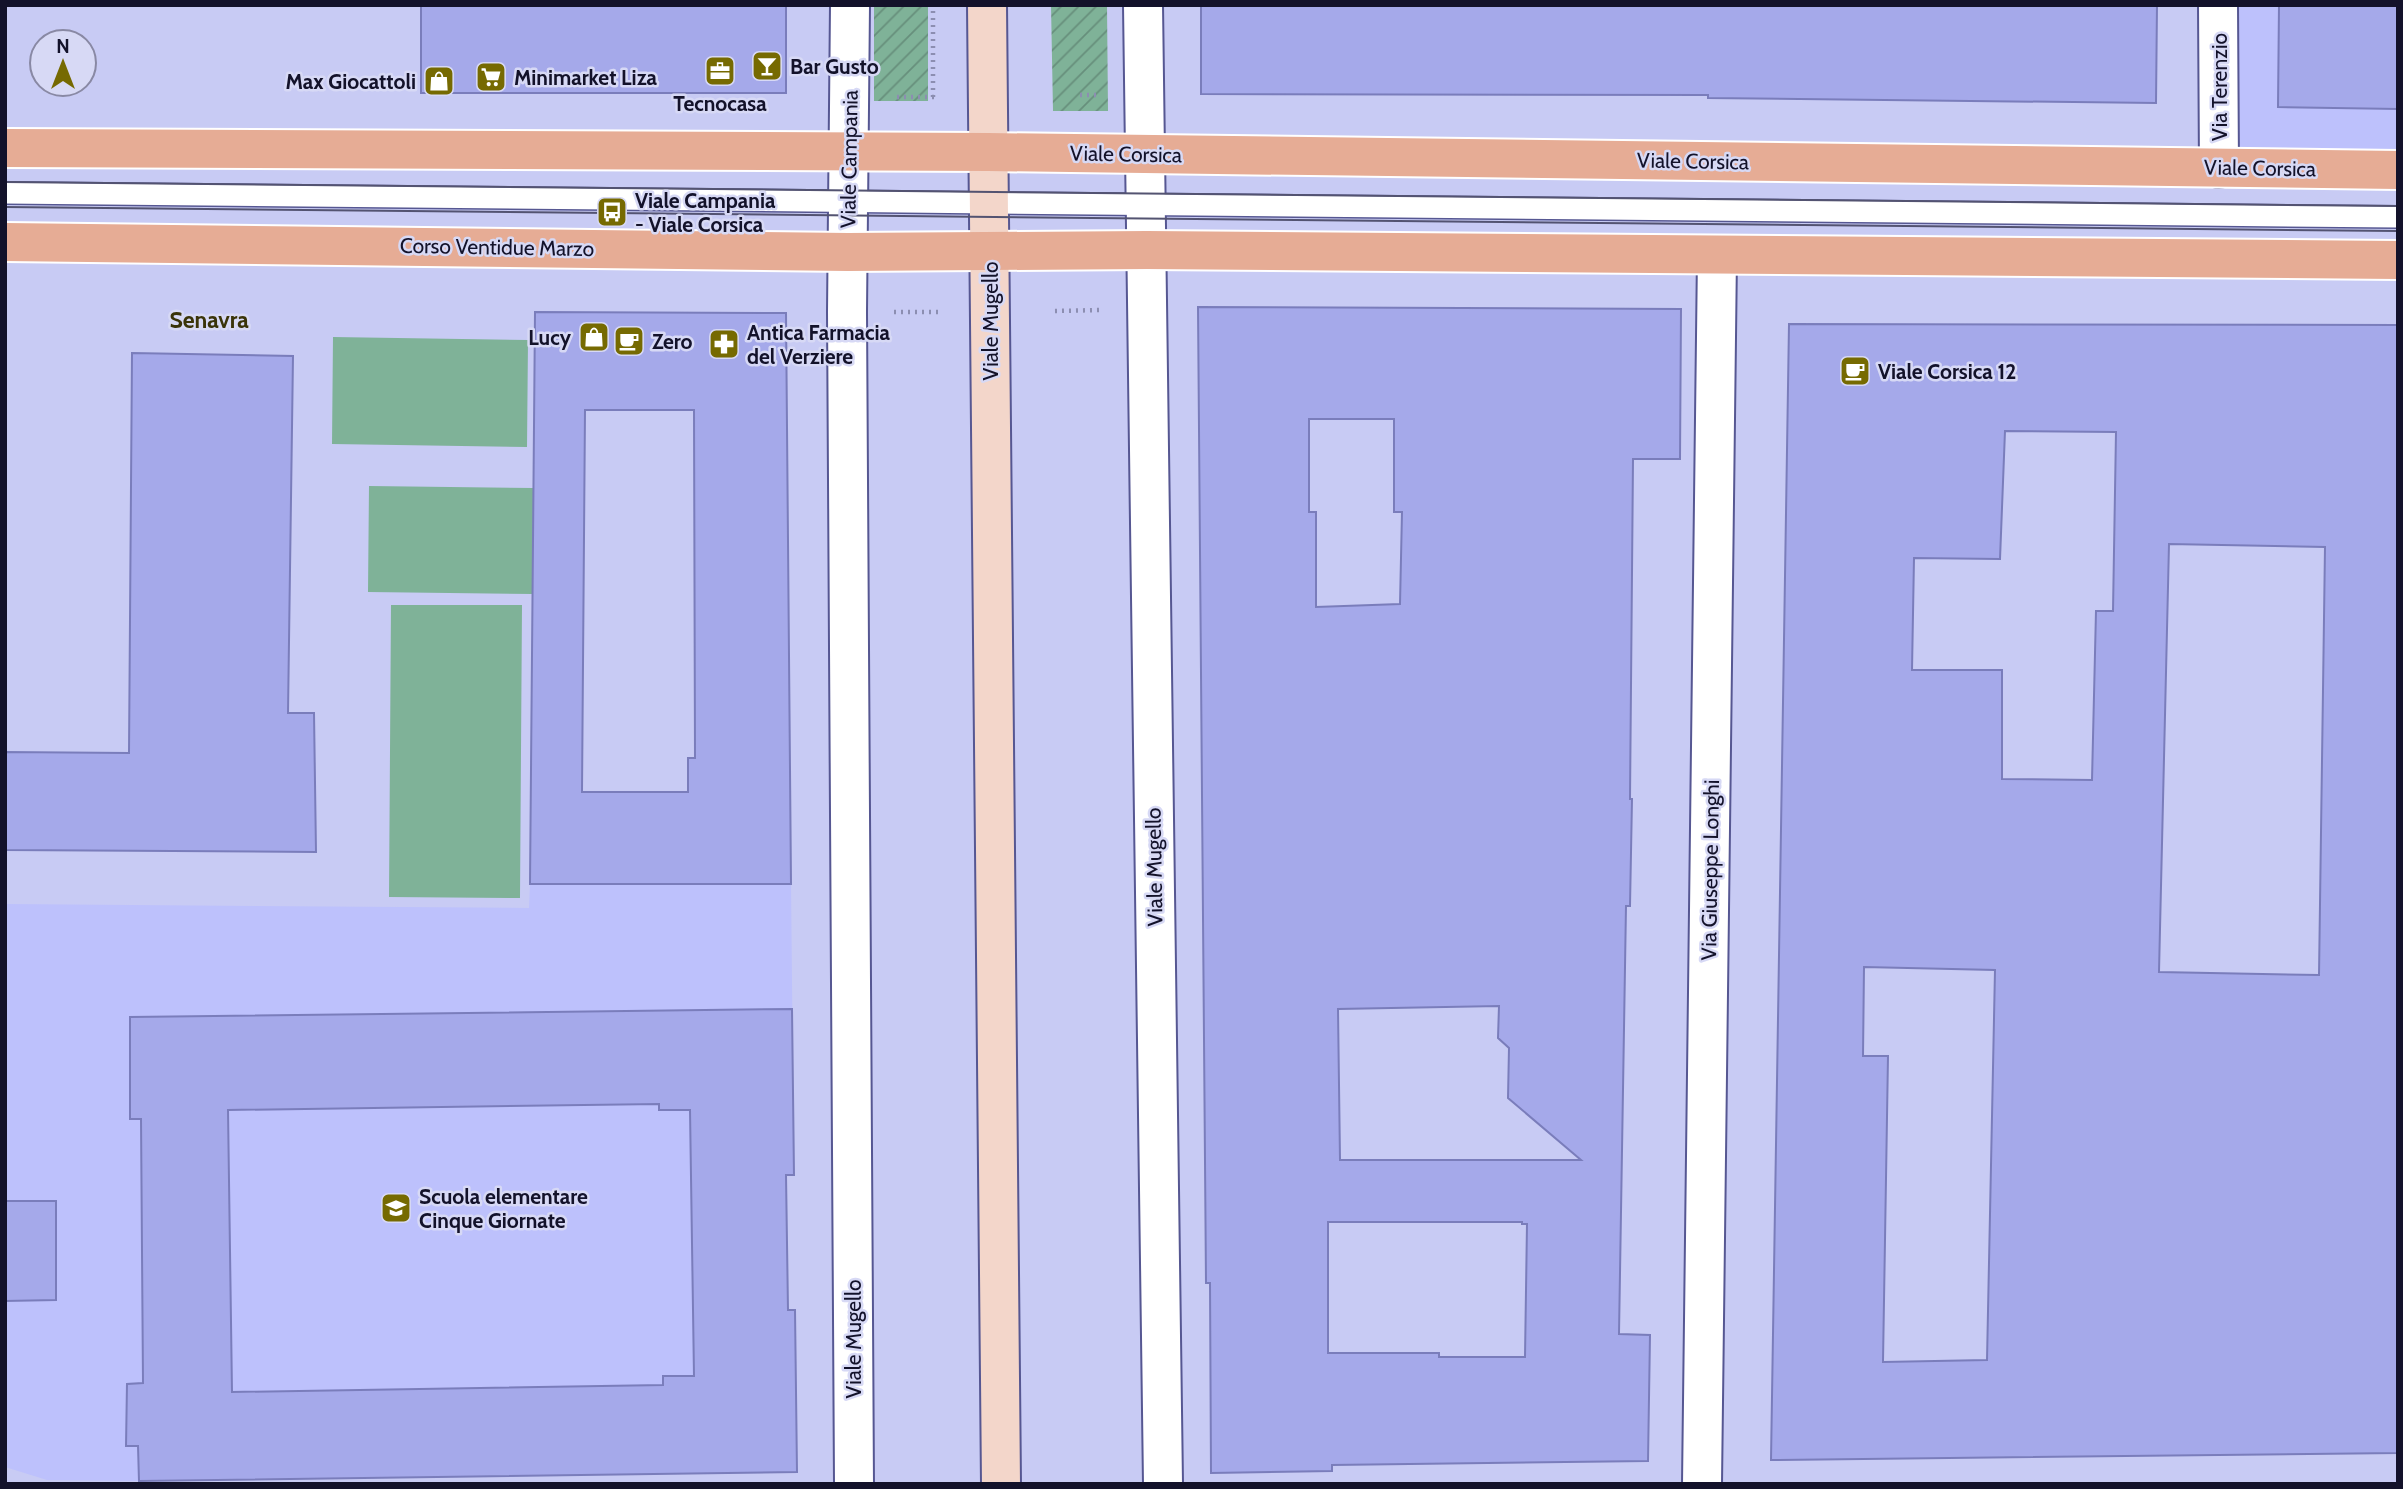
<svg xmlns="http://www.w3.org/2000/svg" width="2403" height="1489" font-family="Cabin,sans-serif">
<style>
.built{fill:#bdc1fc}
.green{fill:#7fb298}
.garden{fill:url(#garden-furrows)}
.building{fill:#a5a9ea;stroke:#7a7dbb;stroke-width:2;fill-rule:evenodd}
.lines{fill:none;stroke-linecap:round;stroke-linejoin:round}
.lane-casing{stroke:#565792;stroke-width:24}
.street-casing{stroke:#565792;stroke-width:42}
.secondary-casing{stroke:#565792;stroke-width:42}
.primary-casing{stroke:#fff;stroke-width:42}
.path{stroke:#8c8eb1;stroke-width:4.5;stroke-dasharray:2 5;stroke-linecap:butt}
.lane{stroke:#fff;stroke-width:21}
.street{stroke:#fff;stroke-width:38}
.secondary{stroke:#f3d6ca;stroke-width:38}
.primary{stroke:#e6ac95;stroke-width:38}
.tram{stroke:#535371;stroke-width:2}
.labels{text-anchor:middle;dominant-baseline:central;stroke-width:5;stroke-linejoin:round;paint-order:stroke}
.poi-label{font-size:21px;font-weight:bold;fill:#13122a;stroke:#d7d9f5;text-anchor:start}
.street-label{font-size:21px;fill:#13122a;stroke:#d7d9f5}
.neighbourhood-label{font-size:23px;font-weight:bold;fill:#3a3409;stroke:#d7d9f5}
</style>
<defs>
<pattern id="garden-furrows" width="10" height="10" patternUnits="userSpaceOnUse" patternTransform="scale(1.75)"><rect width="10" height="10" fill="#7fb298"/><path d="M-1 1l2-2M0 10L10 0M9 11l2-2" fill="none" stroke="#678f7c"/></pattern>
</defs>
<rect width="100%" height="100%" fill="#c8cbf4"/>
<path class="built" d="M 2229,5 L 2398,5 L 2398,160 L 2228,158 Z
M 530,884 L 791,884 L 794,1175 L 786,1175 L 788,1310 L 795,1310 L 797,1472 L 139,1481 L 47,1480 L 5,1467 L 5,904 L 529,908 Z"/>
<path class="green" d="M 333,337 L 528,340 L 527,447 L 332,444 Z
M 369,486 L 533,488 L 533,594 L 368,592 Z
M 391,605 L 522,605 L 520,898 L 389,897 Z"/>
<path class="garden" d="M 874,5 L 928,5 L 928,101 L 874,101 Z
M 1051,5 L 1107,5 L 1108,111 L 1053,111 Z"/>
<path class="building" d="M 421,5 L 786,5 L 786,93 L 421,93 Z
M 1201,5 L 2157,5 L 2156,103 L 1708,98 L 1708,95 L 1201,94 Z
M 2279,5 L 2398,5 L 2398,109 L 2278,107 Z
M 1198,307 L 1681,309 L 1680,459 L 1633,459 L 1630,799 L 1632,799 L 1630,906 L 1626,906 L 1619,1334 L 1650,1335 L 1648,1461 L 1332,1465 L 1332,1471 L 1211,1473 L 1210,1283 L 1206,1283 ZM 1309,419 L 1394,419 L 1394,512 L 1402,512 L 1400,604 L 1316,607 L 1316,512 L 1309,512 ZM 1499,1006 L 1498,1038 L 1509,1048 L 1508,1098 L 1581,1160 L 1340,1160 L 1338,1009 ZM 1328,1222 L 1522,1222 L 1522,1224 L 1527,1224 L 1525,1357 L 1439,1357 L 1439,1353 L 1328,1353 Z
M 535,312 L 786,313 L 791,884 L 530,884 ZM 585,410 L 694,410 L 695,758 L 688,758 L 688,792 L 582,792 Z
M 1789,324 L 2398,325 L 2398,1453 L 1771,1460 ZM 2005,431 L 2116,432 L 2113,611 L 2096,611 L 2092,780 L 2002,779 L 2002,670 L 1912,670 L 1914,558 L 2000,559 ZM 2169,544 L 2325,547 L 2319,975 L 2159,972 ZM 1864,967 L 1995,970 L 1987,1360 L 1883,1362 L 1888,1056 L 1863,1056 Z
M 132,353 L 293,356 L 288,713 L 314,713 L 316,852 L 5,850 L 5,752 L 129,753 Z
M 792,1009 L 794,1175 L 786,1175 L 788,1310 L 795,1310 L 797,1472 L 139,1481 L 138,1446 L 126,1446 L 127,1384 L 143,1383 L 141,1119 L 130,1119 L 130,1017 ZM 659,1104 L 659,1110 L 690,1110 L 694,1376 L 663,1376 L 663,1385 L 232,1392 L 228,1110 Z
M 5,1201 L 56,1201 L 56,1300 L 5,1301 Z"/>
<g class="lines">
<g class="lane-casing">
<path id="lane" d="M 5,193 L 2398,217"/>
</g>
<g class="street-casing">
<path id="street" d="M 850,5 L 847,312 L 854,1484
M 1143,5 L 1163,1484
M 2218,5 L 2219,168
M 1702,1484 L 1717,255"/>
</g>
<g class="secondary-casing">
<path id="secondary" d="M 987,5 L 1001,1484"/>
</g>
<g class="primary-casing">
<path id="primary" d="M 5,148 L 988,152 L 2398,170
M 5,242 L 848,252 L 1147,250 L 2398,260"/>
</g>
<path class="path" d="M 1080,95 L 1096,95
M 897,97 L 934,97
M 933,97 L 933,5
M 1055,311 L 1100,310
M 894,312 L 941,312"/>
<use href="#lane" class="lane"/>
<use href="#street" class="street"/>
<use href="#secondary" class="secondary"/>
<use href="#primary" class="primary"/>
<path class="tram" d="M 5,182 L 2398,206
M 5,207 L 2398,231"/>
</g>
<defs>
<g id="bar-square" transform="scale(1.575)"><rect x="-9" y="-9" width="18" height="18" rx="4" fill="#766a01" stroke="#d7d9f5"/><path d="M-6-5H6L.8 .8V4.5H3.5V6h-7V4.5H-.8V.8Z" fill="#fff"/></g>
<g id="office-square" transform="scale(1.575)"><rect x="-9" y="-9" width="18" height="18" rx="4" fill="#766a01" stroke="#d7d9f5"/><path d="M-6-3h4V-5.5h4V-3h4V5H-6ZM-1-4.5V-3h2v-1.5ZM-6 0V1H6V0Z" fill="#fff"/></g>
<g id="supermarket-square" transform="scale(1.575)"><rect x="-9" y="-9" width="18" height="18" rx="4" fill="#766a01" stroke="#d7d9f5"/><path d="M-6-5.5h2.5l.6 2H6L4.5 2H-2.5L-4.4-4H-6ZM-1.5 3.2a1.3 1.3 0 1 0 .1 0ZM3 3.2a1.3 1.3 0 1 0 .1 0Z" fill="#fff"/></g>
<g id="shop-square" transform="scale(1.575)"><rect x="-9" y="-9" width="18" height="18" rx="4" fill="#766a01" stroke="#d7d9f5"/><path d="M-5-2.5h2.3a2.7 3.5 0 0 1 5.4 0H5L5.5 6h-11ZM-1.5-2.5h3a1.5 2.3 0 0 0-3 0Z" fill="#fff"/></g>
<g id="bus-square" transform="scale(1.575)"><rect x="-9" y="-9" width="18" height="18" rx="4" fill="#766a01" stroke="#d7d9f5"/><path d="M-5-6H5V4H4V6H2V4H-2V6H-4V4H-5ZM-3.5-4V0h7V-4ZM-3.5 1.2v1.5H-2V1.2ZM2 1.2v1.5H3.5V1.2Z" fill="#fff"/></g>
<g id="cafe-square" transform="scale(1.575)"><rect x="-9" y="-9" width="18" height="18" rx="4" fill="#766a01" stroke="#d7d9f5"/><path d="M-5.5-4.5H6V0H3Q3 3.5 0 3.5H-2.5Q-5.5 3.5-5.5 0ZM3-3.2v2h1.7v-2ZM-6 4.5H4V6H-6Z" fill="#fff"/></g>
<g id="pharmacy-square" transform="scale(1.575)"><rect x="-9" y="-9" width="18" height="18" rx="4" fill="#766a01" stroke="#d7d9f5"/><path d="M-2-6h4v4h4v4h-4v4h-4v-4h-4v-4h4Z" fill="#fff"/></g>
<g id="school-square" transform="scale(1.575)"><rect x="-9" y="-9" width="18" height="18" rx="4" fill="#766a01" stroke="#d7d9f5"/><path d="M0-5L7-2L0 1L-7-2ZM-4 1L0 2.5L4 1V4Q0 6-4 4Z" fill="#fff"/></g>
</defs>
<g fill-rule="evenodd">
<use href="#bar-square" x="767" y="66"/>
<use href="#office-square" x="720" y="71"/>
<use href="#supermarket-square" x="491" y="77"/>
<use href="#shop-square" x="439" y="81"/>
<use href="#bus-square" x="612" y="212"/>
<use href="#shop-square" x="594" y="337"/>
<use href="#cafe-square" x="629" y="341"/>
<use href="#pharmacy-square" x="724" y="344"/>
<use href="#cafe-square" x="1855" y="371"/>
<use href="#school-square" x="396" y="1208"/>
</g>
<g class="labels">
<g class="poi-label">
<text x="790" y="66">Bar Gusto</text>
<text x="514" y="77">Minimarket Liza</text>
<text x="416" y="81" text-anchor="end">Max Giocattoli</text>
<text x="720" y="103" text-anchor="middle">Tecnocasa</text>
<text x="635" y="200">Viale Campania<tspan x="635" dy="24">- Viale Corsica</tspan></text>
<text x="747" y="332">Antica Farmacia<tspan x="747" dy="24">del Verziere</tspan></text>
<text x="571" y="337" text-anchor="end">Lucy</text>
<text x="652" y="341">Zero</text>
<text x="1878" y="371">Viale Corsica 12</text>
<text x="419" y="1196">Scuola elementare<tspan x="419" dy="24">Cinque Giornate</tspan></text>
</g>
<g class="street-label">
<text transform="translate(2219 87) rotate(-90)">Via Terenzio</text>
<text transform="translate(1126 154) rotate(1)">Viale Corsica</text>
<text transform="translate(849 159) rotate(-89)">Viale Campania</text>
<text transform="translate(1693 161) rotate(1)">Viale Corsica</text>
<text transform="translate(2260 168) rotate(1)">Viale Corsica</text>
<text transform="translate(497 247) rotate(1)">Corso Ventidue Marzo</text>
<text transform="translate(990 321) rotate(-90)">Viale Mugello</text>
<text transform="translate(1154 867) rotate(-91)">Viale Mugello</text>
<text transform="translate(1710 870) rotate(-89)">Via Giuseppe Longhi</text>
<text transform="translate(853 1339) rotate(-90)">Viale Mugello</text>
</g>
<g class="neighbourhood-label">
<text x="209" y="320">Senavra</text>
</g>
</g>
<rect width="2403" height="1489" fill="none" stroke="#13122a" stroke-width="14"/>
<g transform="translate(63 63)"><circle r="33" fill="#d7d9f5" stroke="#8989a4" stroke-width="2"/>
<path d="M0-5L12 26L0 18L-12 26Z" fill="#766a01"/>
<text y="-10" font-size="19" font-weight="bold" text-anchor="middle" fill="#13122a">N</text>
</g>
</svg>
